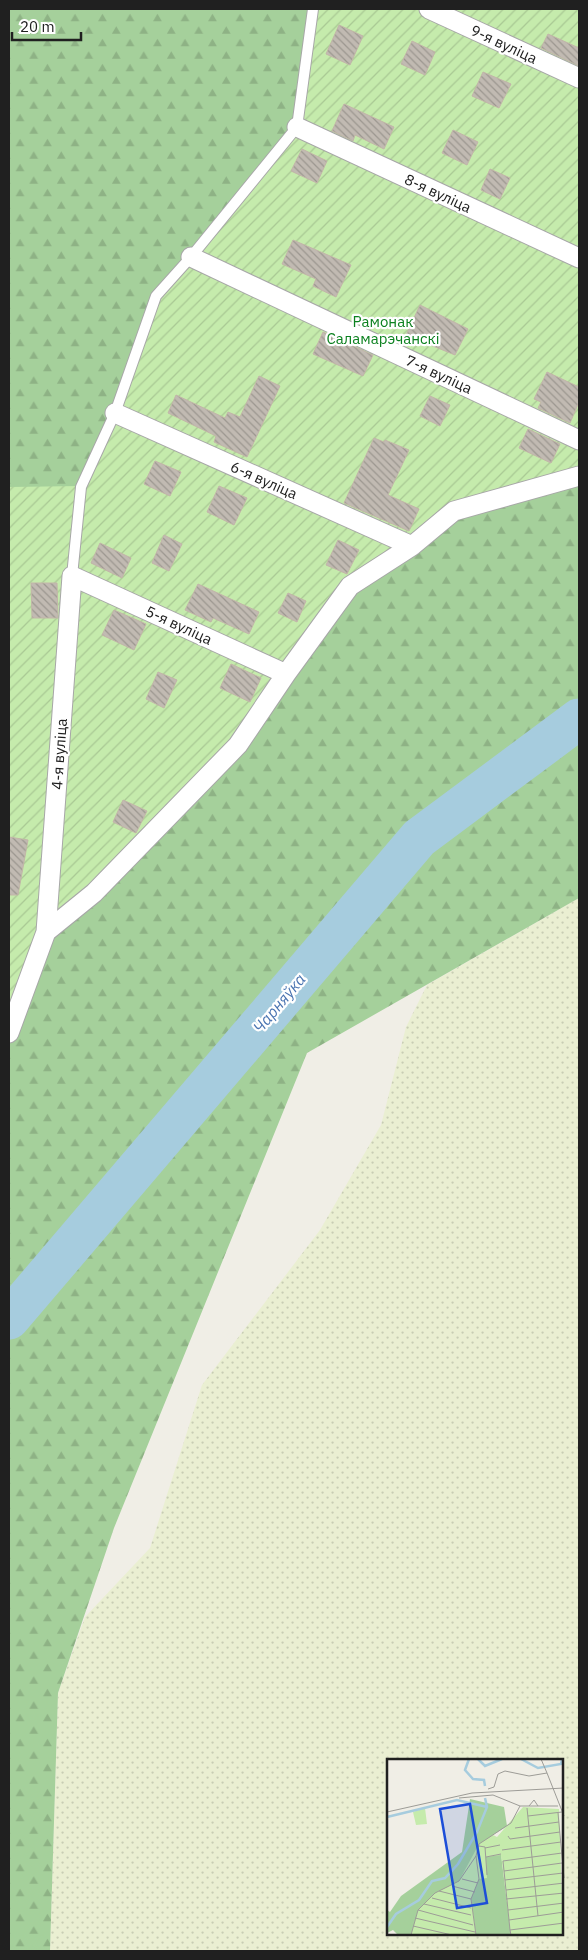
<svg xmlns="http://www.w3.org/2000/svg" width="588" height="1960" font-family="'IBM Plex Sans',sans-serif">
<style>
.farmland{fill:url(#farmland-dots);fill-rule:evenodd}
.forest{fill:url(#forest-firs)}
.garden{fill:url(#garden-furrows)}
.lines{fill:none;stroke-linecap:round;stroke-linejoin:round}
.river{stroke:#a6ccde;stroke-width:41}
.building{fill:url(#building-back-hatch);stroke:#c2b6a8}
.lane-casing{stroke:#a7a7a7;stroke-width:12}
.street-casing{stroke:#a7a7a7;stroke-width:21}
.lane{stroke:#fff;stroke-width:10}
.street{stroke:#fff;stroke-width:19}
.labels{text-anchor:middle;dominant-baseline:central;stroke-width:4.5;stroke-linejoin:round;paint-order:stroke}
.street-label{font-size:15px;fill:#202020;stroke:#fff}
.park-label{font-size:15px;fill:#0b811f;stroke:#fff}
.water-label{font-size:16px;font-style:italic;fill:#4a74b1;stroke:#fff}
.inset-river{fill:none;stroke:#a6ccde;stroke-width:2.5}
.inset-road{fill:none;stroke:#9d9c97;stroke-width:1}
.view{fill:#1d4ed8;fill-opacity:0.15;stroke:#1d4ed8;stroke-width:2.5}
.inset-edge{fill:none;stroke:#202020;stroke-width:2.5}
</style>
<defs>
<pattern id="farmland-dots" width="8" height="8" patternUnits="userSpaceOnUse" patternTransform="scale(1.25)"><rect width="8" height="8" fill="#eaefd2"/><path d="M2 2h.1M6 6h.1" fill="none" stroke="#c8cdb4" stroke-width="1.8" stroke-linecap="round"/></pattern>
<pattern id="forest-firs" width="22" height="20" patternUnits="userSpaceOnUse" patternTransform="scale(1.25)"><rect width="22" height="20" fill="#a5d09b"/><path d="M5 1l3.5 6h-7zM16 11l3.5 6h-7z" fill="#8eb285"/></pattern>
<pattern id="garden-furrows" width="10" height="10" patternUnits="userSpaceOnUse" patternTransform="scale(1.25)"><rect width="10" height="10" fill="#c5ebac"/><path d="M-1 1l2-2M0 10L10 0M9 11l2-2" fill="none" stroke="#a9c994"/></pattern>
<pattern id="building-back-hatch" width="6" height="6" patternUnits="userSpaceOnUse" patternTransform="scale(1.25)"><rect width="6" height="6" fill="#c1bab2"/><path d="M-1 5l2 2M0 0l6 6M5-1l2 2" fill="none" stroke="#9c9790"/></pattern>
</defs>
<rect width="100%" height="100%" fill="#f0eee6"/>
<path class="farmland" d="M 579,898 L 579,1951 L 50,1951 L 58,1693 L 85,1617 L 150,1548 L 202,1385 L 320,1230 L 381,1125 L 406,1027 L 427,985 ZM 388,1760 L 562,1760 L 562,1934 L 388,1934 Z"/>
<path class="forest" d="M 9,9 L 313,9 L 297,127 L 81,487 L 9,487 Z
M 579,476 L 579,898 L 307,1053 L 114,1528 L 58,1693 L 50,1951 L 9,1951 L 9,1033 L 46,932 L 350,586 L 454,511 Z"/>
<path class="garden" d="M 316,9 L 579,9 L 579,476 L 454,511 L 350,586 L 238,745 L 46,932 L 9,1033 L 9,487 L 81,486 L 156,296 L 297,127 Z"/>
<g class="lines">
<path class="river" d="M 9,1319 L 419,838 L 579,719"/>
</g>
<path class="building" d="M 339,25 L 363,36 L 350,65 L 326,54 Z
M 548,34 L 579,48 L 579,66 L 541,48 Z
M 412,41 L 435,52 L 425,75 L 401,64 Z
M 483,72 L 511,84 L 499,108 L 472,96 Z
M 344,104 L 394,127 L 384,149 L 355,135 L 353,141 L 332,131 Z
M 453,130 L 478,142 L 467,165 L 442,153 Z
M 302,149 L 327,161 L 317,183 L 291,171 Z
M 490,169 L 510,178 L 500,199 L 481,190 Z
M 293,240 L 351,265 L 336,297 L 313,286 L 316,279 L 282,264 Z
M 420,305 L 468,329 L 455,355 L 406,335 Z
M 323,332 L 373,355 L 363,376 L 313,354 Z
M 547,372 L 579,387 L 579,402 L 570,423 L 538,408 L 541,402 L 534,399 Z
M 259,376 L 280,386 L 247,457 L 214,442 L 216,436 L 168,413 L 176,395 L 225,418 L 228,412 L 240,417 Z
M 430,396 L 450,405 L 440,426 L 420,416 Z
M 528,429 L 560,444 L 551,463 L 519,448 Z
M 374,438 L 384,442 L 385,440 L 409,450 L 388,495 L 419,509 L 409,531 L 344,503 Z
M 155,461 L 181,472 L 170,496 L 144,484 Z
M 219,486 L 247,498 L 234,525 L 207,512 Z
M 164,535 L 182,544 L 169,571 L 152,563 Z
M 338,540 L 359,550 L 347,574 L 326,565 Z
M 100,543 L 131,558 L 122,578 L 91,563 Z
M 31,583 L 57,583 L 58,618 L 32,618 Z
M 198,584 L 259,612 L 249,634 L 213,618 L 211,622 L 185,610 Z
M 288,593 L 306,601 L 297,622 L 278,613 Z
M 114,610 L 146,624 L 134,650 L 102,635 Z
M 231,664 L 261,678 L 250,702 L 220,688 Z
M 158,672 L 177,680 L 164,708 L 146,699 Z
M 123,800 L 147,811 L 136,833 L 113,822 Z
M 9,837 L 28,840 L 18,895 L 9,895 Z"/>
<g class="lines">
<g class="lane-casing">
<path id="lane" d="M 72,576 L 81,487 L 115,413 L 156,296 L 191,257 L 297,127 L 313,9"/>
</g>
<g class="street-casing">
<path id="street" d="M 429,9 L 579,78
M 297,127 L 579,258
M 191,257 L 579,440
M 115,413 L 412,546
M 46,932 L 72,576 L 286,674
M 9,1033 L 46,932 L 94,893 L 238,745 L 286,674 L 350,586 L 412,546 L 454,511 L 579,476"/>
</g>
<use href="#lane" class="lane"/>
<use href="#street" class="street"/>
</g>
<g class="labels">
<g class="street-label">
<text transform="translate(504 44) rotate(25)">9-я вуліца</text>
<text transform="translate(438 193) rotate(25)">8-я вуліца</text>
<text transform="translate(439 374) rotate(25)">7-я вуліца</text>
<text transform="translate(264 480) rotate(24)">6-я вуліца</text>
<text transform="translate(179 625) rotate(25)">5-я вуліца</text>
<text transform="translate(59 754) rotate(-86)">4-я вуліца</text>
</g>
<g class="park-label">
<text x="383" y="321">Рамонак<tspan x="383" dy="17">Саламарэчанскі</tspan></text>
</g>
<g class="water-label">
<text transform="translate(279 1003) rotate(-50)">Чарняўка</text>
</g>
</g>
<g transform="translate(387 1759)">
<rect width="176" height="176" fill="#f0eee6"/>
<path d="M 38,49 L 40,65 L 29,66 L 26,53 Z" fill="#c5ebac"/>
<path d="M 83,40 L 117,48 L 120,67 L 106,76 L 77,118 L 24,176 L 11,176 L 6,171 L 0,174 L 0,151 L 3,153 L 14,137 L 75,93 ZM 114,95 L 124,176 L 89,176 L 84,140 L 99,98 Z" fill="#a5d09b"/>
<path d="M 136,48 L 172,50 L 176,176 L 124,176 L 114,96 L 99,98 L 100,119 L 92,120 L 84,140 L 89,176 L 24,176 L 31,151 L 48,134 L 72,122 L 92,85 L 106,76 L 110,78 Z" fill="#c5ebac"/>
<path class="inset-river" d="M 82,0 L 78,11 L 86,20 L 97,21 L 98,27M 91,0 L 98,7 L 115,0M 134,0 L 151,9 L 174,5 L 175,0M 0,58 L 70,41 L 100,48M 0,168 L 9,155 L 32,141 L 45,122 L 58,119 L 71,105 L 90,73 L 100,48 L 98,39"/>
<path class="inset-road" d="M 154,0 L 160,14M 160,14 L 177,57M 101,30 L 107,28 L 111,15 L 118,12 L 142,17 L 160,14M 72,39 L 106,36 L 133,47 L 171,47M 142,47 L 147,41 L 151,47M 140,49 L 151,157M 0,53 L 85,34 L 177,29M 171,54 L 177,119M 141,57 L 175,53M 128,69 L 172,63M 121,77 L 123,80 L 173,73M 92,87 L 98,88 L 100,116M 98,89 L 113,86M 115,91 L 174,83M 99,98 L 114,95M 117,112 L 175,104M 75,120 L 91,124M 118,121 L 176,114M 65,127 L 88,133M 119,131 L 177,124M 52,132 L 84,140M 45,139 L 84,149M 119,140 L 177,134M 37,145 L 84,156M 31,151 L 86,166M 121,151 L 177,144M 28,159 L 88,173M 122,161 L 177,153M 26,167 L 65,176M 123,171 L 116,102 L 175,94M 24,176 L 31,151 L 48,134 L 72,122 L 89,97 L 92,85 L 124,64 L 133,47M 89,176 L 84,140 L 92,120 L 89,97M 124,176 L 123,171 L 177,164"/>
<path class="view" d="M 83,45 L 100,144 L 70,149 L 53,50 Z"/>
<rect width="176" height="176" class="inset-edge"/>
</g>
<rect width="588" height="1960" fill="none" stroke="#202020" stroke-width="20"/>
<path d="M12 32v8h69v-8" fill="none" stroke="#202020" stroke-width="2.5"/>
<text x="20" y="32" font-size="15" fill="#202020" stroke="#ffffff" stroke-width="4" paint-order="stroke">20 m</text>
</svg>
